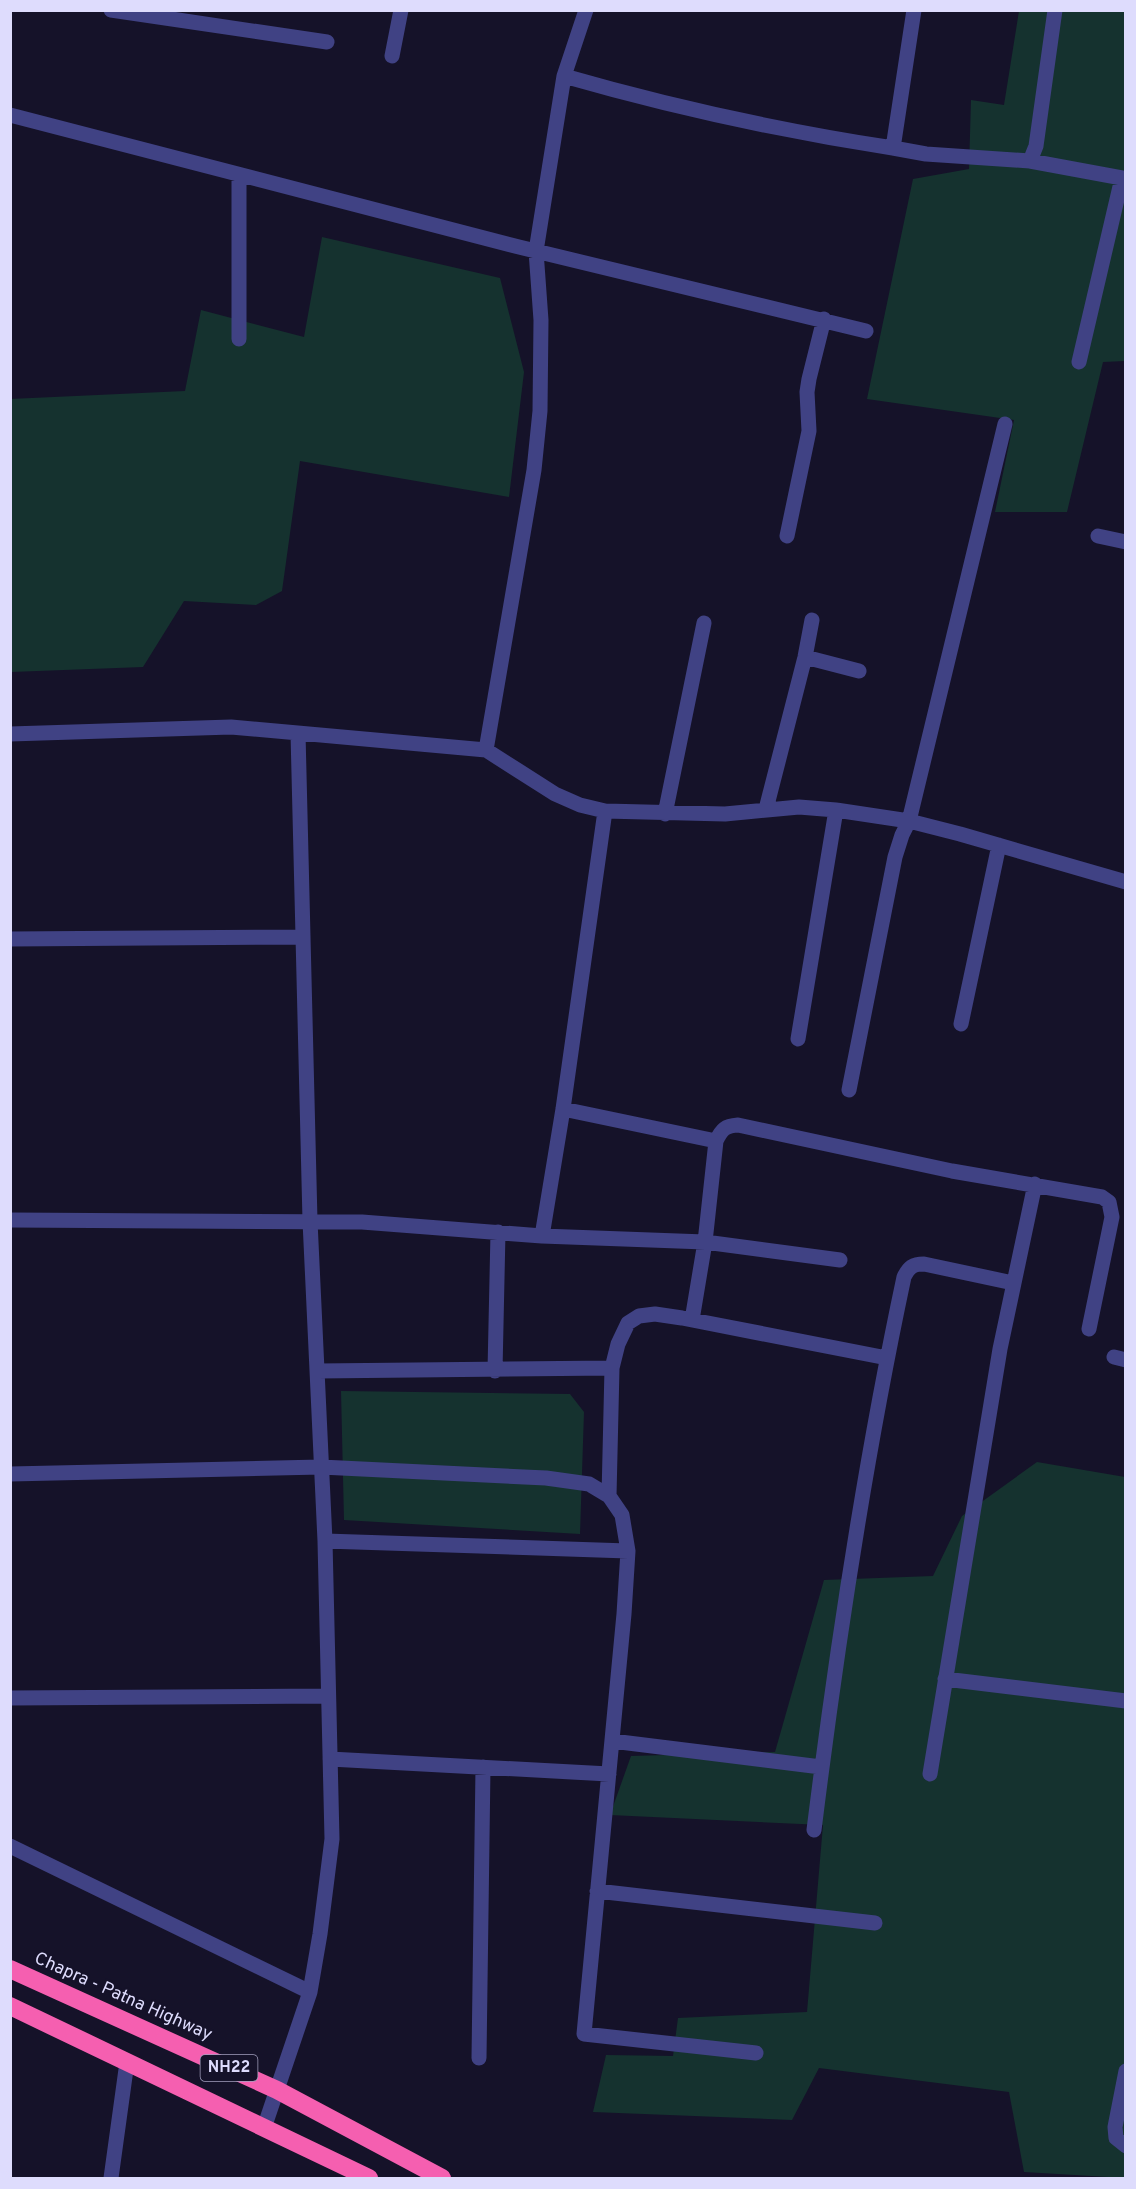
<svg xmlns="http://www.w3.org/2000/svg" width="1136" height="2189" font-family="Overpass,sans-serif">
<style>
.green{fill:#15322f}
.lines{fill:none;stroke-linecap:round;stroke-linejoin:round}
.minor{stroke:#404284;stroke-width:15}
.highway{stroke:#f55fb0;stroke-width:18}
.labels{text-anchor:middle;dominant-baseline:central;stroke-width:4.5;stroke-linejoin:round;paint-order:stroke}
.shield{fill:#151229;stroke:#a29fbd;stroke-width:1.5}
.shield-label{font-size:16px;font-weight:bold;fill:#dedcfd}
.street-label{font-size:18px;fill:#dedcfd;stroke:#151229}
</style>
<rect width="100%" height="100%" fill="#151229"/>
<path class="green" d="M 1019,11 L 1125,11 L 1125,361 L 1103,362 L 1067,512 L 995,512 L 1014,420 L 867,399 L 913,179 L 969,169 L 971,100 L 1004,105 Z
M 322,237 L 500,278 L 524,372 L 509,497 L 300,461 L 282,591 L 256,605 L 184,601 L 143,667 L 11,672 L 10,399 L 185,391 L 201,310 L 304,337 Z
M 341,1391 L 570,1394 L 584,1412 L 580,1534 L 344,1520 Z
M 1037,1462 L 1125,1477 L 1125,2178 L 1024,2172 L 1009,2092 L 819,2068 L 792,2120 L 593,2112 L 606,2055 L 673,2056 L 678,2018 L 807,2012 L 823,1825 L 610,1815 L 631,1756 L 775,1752 L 824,1580 L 933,1576 L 962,1516 Z"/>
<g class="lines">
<path class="minor" d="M 111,10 L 327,42
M 586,10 L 564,76 C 672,107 782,131 893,148
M 914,10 L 893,148 L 926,154 L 1030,161 L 1036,146 L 1055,10
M 392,56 L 401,10
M 10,115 L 519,247 L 866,331
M 1030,161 L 1122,178 L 1079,362
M 239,175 L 239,339
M 787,536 L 809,431 L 807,392 L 809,379 L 824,319
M 1098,536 L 1126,542
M 805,657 L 859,671
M 10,734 L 231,727 L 486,750 L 555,794 L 580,805 L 605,811 L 725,814 L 799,807 L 836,810 L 909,821 L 960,834 L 1126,882
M 486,750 L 534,470 L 540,411 L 541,320 L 536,251 L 564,76
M 766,809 L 805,657 L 812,620
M 665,814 L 704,623
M 10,939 L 303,937
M 961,1024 L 999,845
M 798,1039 L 836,810
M 849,1090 L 895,857 L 902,835 L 909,821 L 1005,424
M 563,1109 L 716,1141 L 705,1242 L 692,1320
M 716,1141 C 722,1129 725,1126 738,1125 L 952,1171 L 1102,1197 L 1109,1202 L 1112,1217 L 1089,1329
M 10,1220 L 362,1222 L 542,1236 L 563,1109 L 605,811
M 542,1236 L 705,1242 L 840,1260
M 1114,1357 L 1126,1360
M 318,1371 L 612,1368
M 495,1371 L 498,1232
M 10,1474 L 321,1467 L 546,1478 L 589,1484 L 609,1496 L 622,1515 L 628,1551 L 624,1614 L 584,2034 L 756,2053
M 609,1496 L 612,1368 L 618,1344 L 628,1323 L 639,1316 L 655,1314 L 682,1318 L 887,1358
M 325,1541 L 628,1551
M 945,1679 L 1126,1701
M 10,1698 L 328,1696
M 612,1741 L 821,1767
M 330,1759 L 609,1774
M 930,1774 L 1000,1349 L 1035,1184
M 814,1830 C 837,1645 865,1460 904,1277 C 909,1267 913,1264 924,1264 L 1013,1283
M 10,1846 L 310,1992
M 597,1891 L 875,1923
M 479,2058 L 483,1767
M 1126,2071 L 1115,2127 L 1116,2138 L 1126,2146
M 264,2128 L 310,1992 L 320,1934 L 332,1839 L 325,1541 L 310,1221 L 298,733
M 111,2178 L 127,2062"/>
<path class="highway" d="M 10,1969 L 277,2090 L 442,2178
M 10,2006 L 369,2178"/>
</g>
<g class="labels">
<rect class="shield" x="200.5" y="2055" width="57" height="26" rx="4.5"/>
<g class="shield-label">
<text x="229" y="2068">NH22</text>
</g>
<g class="street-label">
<text transform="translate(123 1997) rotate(24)">Chapra - Patna Highway</text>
</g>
</g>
<rect width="1136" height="2189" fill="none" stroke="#dedcfd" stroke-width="24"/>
</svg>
